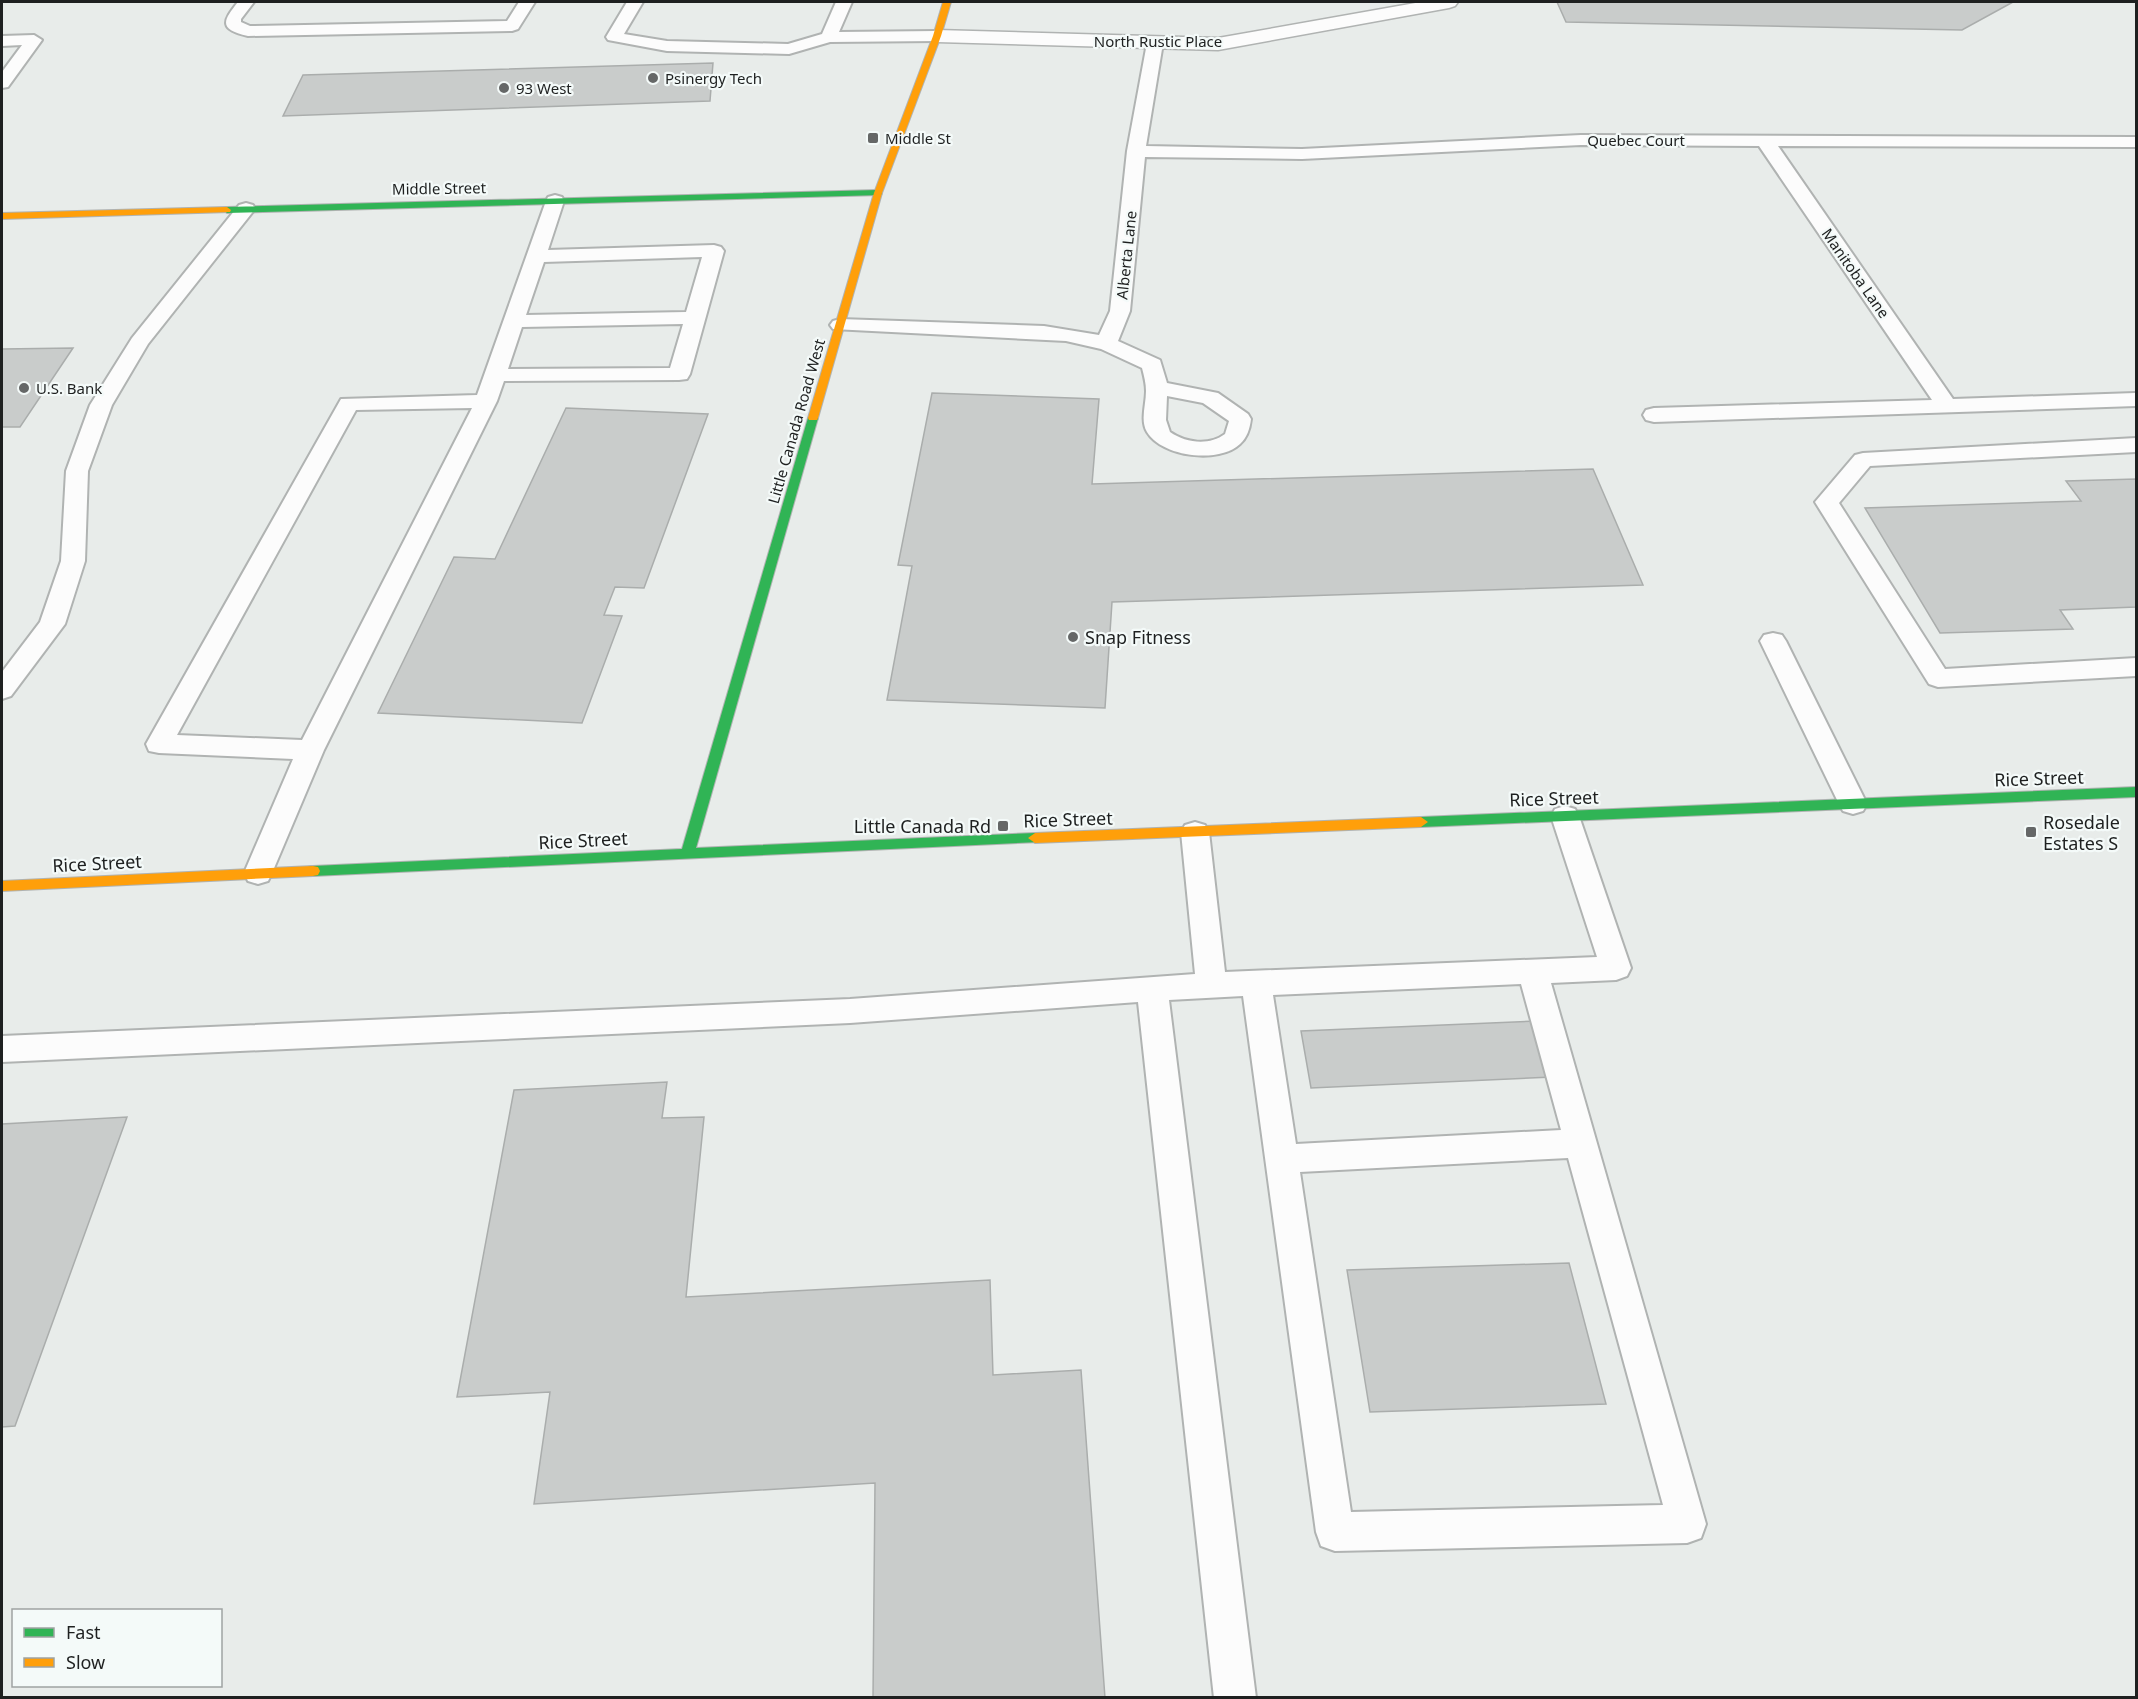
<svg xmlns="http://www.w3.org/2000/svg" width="2138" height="1699" font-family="'Noto Sans',sans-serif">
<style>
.building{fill:#c9cccb;stroke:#aaadac;stroke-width:1.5}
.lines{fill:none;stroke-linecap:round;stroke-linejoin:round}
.lane-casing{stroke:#b0b3b2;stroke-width:4}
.street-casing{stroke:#b0b3b2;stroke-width:3}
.fast-casing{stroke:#b0b3b2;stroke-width:2}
.slow-casing{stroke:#b0b3b2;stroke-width:2}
.lane{fill:#fcfcfc;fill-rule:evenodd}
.street{fill:#fcfcfc;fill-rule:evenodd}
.fast{fill:#30b455;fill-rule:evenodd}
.slow{fill:#ff9f0a;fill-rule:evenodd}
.poi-dot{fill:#656767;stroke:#f4faf9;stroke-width:2}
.labels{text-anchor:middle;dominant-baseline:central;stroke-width:4.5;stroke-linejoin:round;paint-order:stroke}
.far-street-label{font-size:15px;fill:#1e2020;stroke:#f4faf9}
.far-poi-label{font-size:15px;fill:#1e2020;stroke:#f4faf9;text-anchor:start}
.poi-label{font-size:18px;fill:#1e2020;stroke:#f4faf9;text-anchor:start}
.street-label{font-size:18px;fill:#1e2020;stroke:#f4faf9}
</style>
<rect width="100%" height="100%" fill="#e8ecea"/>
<path class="building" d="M 1557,2 L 2013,2 L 1962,30 L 1566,22 Z
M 713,63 L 710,101 L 283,116 L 303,75 Z
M 73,348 L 20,427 L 2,427 L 2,349 Z
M 932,393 L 1099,399 L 1092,484 L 1593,469 L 1643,585 L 1112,602 L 1105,708 L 887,700 L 912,566 L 898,565 Z
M 566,408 L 708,414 L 644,588 L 615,587 L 604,615 L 622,616 L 582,723 L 378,713 L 454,557 L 495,559 Z
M 2136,479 L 2136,607 L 2060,610 L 2073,629 L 1940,633 L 1865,508 L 2081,501 L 2066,481 Z
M 1535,1021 L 1552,1077 L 1311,1088 L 1301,1031 Z
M 667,1082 L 662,1118 L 704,1117 L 686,1297 L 990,1280 L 993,1375 L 1081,1370 L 1105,1698 L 873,1698 L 875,1483 L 534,1504 L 550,1392 L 457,1397 L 514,1090 Z
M 127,1117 L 15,1426 L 2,1427 L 2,1124 Z
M 1569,1263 L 1606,1404 L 1370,1412 L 1347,1270 Z"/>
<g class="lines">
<g class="lane-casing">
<path id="lane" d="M 238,2 L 254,2 L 241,19 L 241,22 L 250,26 L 507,21 L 519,2 L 535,2 L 518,29 L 512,31 L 248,36 C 219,29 222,22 238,2 Z
M 627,2 L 643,2 L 624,34 L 667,41 L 788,44 L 822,34 L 836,2 L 852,2 L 839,32 L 937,31 L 945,36 L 937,41 L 830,42 L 789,54 L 667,51 L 608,40 L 606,37 Z
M 34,35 L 42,40 L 8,87 L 2,88 L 2,72 L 22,45 L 2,46 L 2,36 Z
M 1155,38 L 1163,43 L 1146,146 L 1302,149 L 1581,135 L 2136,137 L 2136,147 L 1778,146 L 1953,399 L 2135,393 L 2136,406 L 1654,422 L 1646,420 L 1643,415 L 1646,410 L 1654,408 L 1932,400 L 1759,146 L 1581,145 L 1302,159 L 1145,157 L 1130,311 L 1118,341 L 1160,360 L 1167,383 L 1218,393 L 1248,414 L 1251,419 C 1250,428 1247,438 1240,444 C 1219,464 1162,457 1147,432 C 1140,420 1146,405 1146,391 C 1146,383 1144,376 1142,368 L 1101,349 L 1066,341 L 833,329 L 830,325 L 833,321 L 840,319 L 1044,326 L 1099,335 L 1110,311 L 1127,151 L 1147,43 ZM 1167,396 L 1203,403 L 1229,421 L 1225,434 C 1209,446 1186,443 1170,432 L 1166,420 Z
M 555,195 L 562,197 L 564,201 L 548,250 L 714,245 L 721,247 L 724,251 L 690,374 L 687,379 L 679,380 L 504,381 L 497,401 L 324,750 L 272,873 L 268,881 L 258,884 L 248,881 L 244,873 L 293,759 L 159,753 L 149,751 L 146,744 L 341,399 L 477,395 L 546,201 L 548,197 ZM 702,257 L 686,312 L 526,315 L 544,262 ZM 683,324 L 670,368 L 508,369 L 522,327 ZM 472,408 L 302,740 L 177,735 L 356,410 Z
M 246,203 L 253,205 L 255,209 L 148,344 L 112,405 L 88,471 L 85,561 L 65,624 L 11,696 L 2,699 L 2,672 L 40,622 L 61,561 L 66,471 L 90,405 L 132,338 L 239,205 Z
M 2136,438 L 2136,452 L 1870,466 L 1839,503 L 1945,669 L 2136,658 L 2136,676 L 1938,687 L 1929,684 L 1815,502 L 1855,455 L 1863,453 Z
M 1773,633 L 1782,635 L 1786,641 L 1867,804 L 1863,811 L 1853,814 L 1843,811 L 1839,804 L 1760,641 L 1764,635 Z
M 1565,806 L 1575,809 L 1579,816 L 1631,968 L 1627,976 L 1616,980 L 1551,983 L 1706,1524 L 1701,1538 L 1687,1543 L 1335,1551 L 1321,1546 L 1316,1532 L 1243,996 L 1169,1000 L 1256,1698 L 1214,1698 L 1138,1002 L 850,1023 L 2,1062 L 2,1036 L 850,999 L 1195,974 L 1181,832 L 1185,825 L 1195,822 L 1205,825 L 1209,832 L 1225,972 L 1597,957 L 1551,816 L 1555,809 ZM 1521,984 L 1561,1130 L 1296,1144 L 1273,995 ZM 1568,1158 L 1663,1505 L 1351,1512 L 1300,1172 Z"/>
</g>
<g class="street-casing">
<path id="street" d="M 1421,2 L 1458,2 L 1455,6 L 1449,8 L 1218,50 L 937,42 L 930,40 L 928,36 L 930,32 L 937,30 L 1218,38 Z"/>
</g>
<g class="fast-casing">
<path id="fast" d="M 878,190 L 882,193 L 881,195 L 227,213 L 223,210 L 227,207 Z
M 813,415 L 818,418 L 696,848 L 1035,833 L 1042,838 L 1040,842 L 313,876 L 308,875 L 306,871 L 308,867 L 313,866 L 682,849 L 808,418 Z
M 2136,787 L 2136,797 L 1421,827 L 1414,822 L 1421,817 Z"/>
</g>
<g class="slow-casing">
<path id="slow" d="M 943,2 L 951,2 L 941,36 L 882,193 L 818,418 L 817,420 L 809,420 L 808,418 L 874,193 L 933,36 Z
M 227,207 L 231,210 L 230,212 L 2,219 L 2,213 Z
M 1421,817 L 1428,822 L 1421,827 L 1035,843 L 1028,838 L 1035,833 Z
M 313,866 L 318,867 L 320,871 L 318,875 L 313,876 L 2,891 L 2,881 Z"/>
</g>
<use href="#lane" class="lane"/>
<use href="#street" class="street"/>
<use href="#fast" class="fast"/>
<use href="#slow" class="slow"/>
</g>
<g class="poi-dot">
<circle cx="653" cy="78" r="6"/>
<circle cx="504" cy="88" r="6"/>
<rect x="867" y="132" width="12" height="12" rx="3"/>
<circle cx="24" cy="388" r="6"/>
<circle cx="1073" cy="637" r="6"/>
<rect x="997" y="820" width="12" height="12" rx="3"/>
<rect x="2025" y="826" width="12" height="12" rx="3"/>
</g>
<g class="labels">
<g class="far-street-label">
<text x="1158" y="41">North Rustic Place</text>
<text x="1636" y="140">Quebec Court</text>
<text transform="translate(439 188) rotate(-1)">Middle Street</text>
<text transform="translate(1126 255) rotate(-84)">Alberta Lane</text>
<text transform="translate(1856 273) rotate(55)">Manitoba Lane</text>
<text transform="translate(796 421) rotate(-74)">Little Canada Road West</text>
</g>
<g class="far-poi-label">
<text x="665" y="78">Psinergy Tech</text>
<text x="516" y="88">93 West</text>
<text x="885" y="138">Middle St</text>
<text x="36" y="388">U.S. Bank</text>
</g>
<g class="poi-label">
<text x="1085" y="637">Snap Fitness</text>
<text x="2043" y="822">Rosedale<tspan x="2043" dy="21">Estates S</tspan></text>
<text x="991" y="826" text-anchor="end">Little Canada Rd</text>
</g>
<g class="street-label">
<text transform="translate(2039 778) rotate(-2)">Rice Street</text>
<text transform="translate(1554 798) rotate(-2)">Rice Street</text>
<text transform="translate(1068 819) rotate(-2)">Rice Street</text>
<text transform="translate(583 840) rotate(-3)">Rice Street</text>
<text transform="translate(97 863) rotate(-3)">Rice Street</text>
</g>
</g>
<rect width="2138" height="1699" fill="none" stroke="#1e2020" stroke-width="6"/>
<rect x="12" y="1609" width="210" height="78" fill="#f4faf9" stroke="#9ea3a2" stroke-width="1.5"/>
<rect x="24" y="1628" width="30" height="9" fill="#30b455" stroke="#9ea3a2" stroke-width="1.5"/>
<text x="66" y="1639" font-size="18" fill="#1e2020">Fast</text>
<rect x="24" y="1658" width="30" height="9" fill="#ff9f0a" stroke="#9ea3a2" stroke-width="1.5"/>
<text x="66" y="1669" font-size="18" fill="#1e2020">Slow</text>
</svg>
